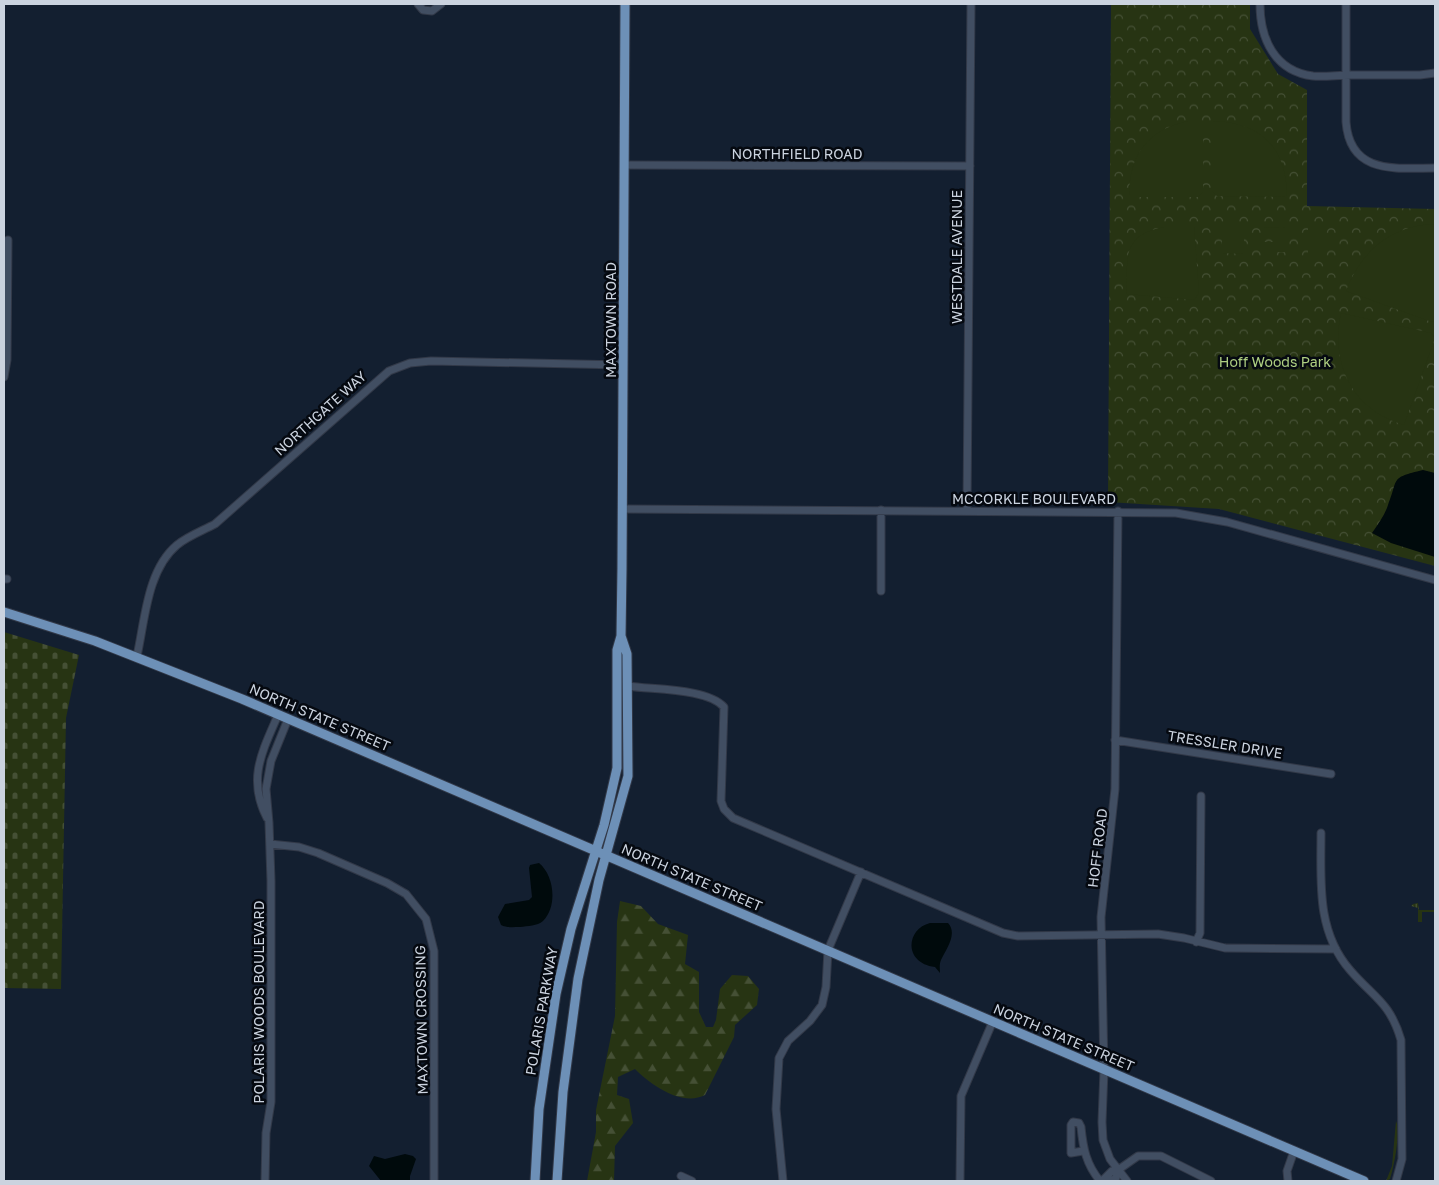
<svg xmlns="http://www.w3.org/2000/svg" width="1439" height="1185" font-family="'Golos Text',sans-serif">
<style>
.grass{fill:url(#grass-tufts)}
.forest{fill:url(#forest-firs)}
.cemetery{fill:url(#cemetery-stones)}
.park{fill:url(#park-crowns)}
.pitch{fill:#273413}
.water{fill:#000a0c}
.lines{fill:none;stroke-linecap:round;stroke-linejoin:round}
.minor-casing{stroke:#323948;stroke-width:9}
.major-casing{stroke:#323948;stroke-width:11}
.minor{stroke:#414e62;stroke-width:7}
.major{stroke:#6d90b7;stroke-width:9}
.labels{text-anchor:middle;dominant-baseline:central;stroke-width:5;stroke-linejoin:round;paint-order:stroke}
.street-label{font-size:14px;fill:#cbd3df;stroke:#050910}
.park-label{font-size:14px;fill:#afd082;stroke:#050910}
</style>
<defs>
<pattern id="grass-tufts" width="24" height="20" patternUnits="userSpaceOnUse" patternTransform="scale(1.25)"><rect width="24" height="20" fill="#273413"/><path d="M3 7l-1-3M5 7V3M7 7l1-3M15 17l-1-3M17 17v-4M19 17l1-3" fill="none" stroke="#455035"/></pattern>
<pattern id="forest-firs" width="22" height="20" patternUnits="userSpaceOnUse" patternTransform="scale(1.25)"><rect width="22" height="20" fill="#273413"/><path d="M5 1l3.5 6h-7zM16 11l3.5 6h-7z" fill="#455035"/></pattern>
<pattern id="cemetery-stones" width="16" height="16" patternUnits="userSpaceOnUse" patternTransform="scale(1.25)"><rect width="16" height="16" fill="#273413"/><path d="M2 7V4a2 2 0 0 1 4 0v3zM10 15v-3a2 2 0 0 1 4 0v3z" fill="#455035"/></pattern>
<pattern id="park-crowns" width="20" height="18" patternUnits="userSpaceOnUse" patternTransform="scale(1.25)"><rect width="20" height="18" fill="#273413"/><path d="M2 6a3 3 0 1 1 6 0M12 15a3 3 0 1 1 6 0" fill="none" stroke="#455035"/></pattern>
</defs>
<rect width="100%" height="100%" fill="#131f30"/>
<path class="grass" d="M 1418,903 L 1419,910 L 1435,910 L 1435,912 L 1422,912 L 1422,922 L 1418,922 L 1418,908 L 1411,906 L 1413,904 Z
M 1396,1121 C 1401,1131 1394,1167 1390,1179 L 1386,1181 L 1392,1166 Z"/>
<path class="forest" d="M 620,901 L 641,906 L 658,924 L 688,935 L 685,964 L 699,972 L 699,1012 L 706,1027 L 713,1027 L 716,1020 L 720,989 L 732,975 L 748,976 L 759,989 L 757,1005 L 735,1025 L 734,1037 L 705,1095 C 682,1107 651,1085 635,1069 L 618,1077 L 617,1095 L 629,1099 L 633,1123 L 615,1146 L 614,1181 L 587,1181 L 596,1132 L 596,1110 L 615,1016 L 617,922 Z"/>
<path class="cemetery" d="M 4,632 L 79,655 L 66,718 L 61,989 L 4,988 Z"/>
<path class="park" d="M 1111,4 L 1250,4 L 1250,29 L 1278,74 L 1307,90 L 1307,206 L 1435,209 L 1435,566 L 1219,509 L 1108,502 Z"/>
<path class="pitch" d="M 1188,121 L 1203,121 L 1203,192 L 1198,197 L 1129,197 C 1129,155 1147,130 1188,121 Z
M 1212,121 C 1261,122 1287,148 1287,197 L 1217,196 L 1212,191 Z
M 1435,224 L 1435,320 L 1432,322 L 1346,291 C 1361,251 1392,225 1435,224 Z
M 1308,225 L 1326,225 L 1326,257 L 1308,257 Z
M 1222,226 L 1244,226 L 1244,254 L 1222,253 Z
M 1164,227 L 1194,227 L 1199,293 L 1194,300 L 1127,294 C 1127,258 1122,235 1164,227 Z
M 1263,227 L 1286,228 L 1286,238 L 1263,238 Z
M 1263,242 L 1286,242 L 1286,252 L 1263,252 Z
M 1341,313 L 1431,333 L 1435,338 L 1404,425 C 1352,410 1330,363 1341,313 Z"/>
<path class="water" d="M 1423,470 L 1435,473 L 1435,557 L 1391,543 L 1372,533 C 1378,524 1385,515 1388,505 C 1399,478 1389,478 1423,470 Z
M 539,863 C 554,875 558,906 543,921 C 537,926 528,926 520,927 C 513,927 507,928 501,925 L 498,917 L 505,904 L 529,900 L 532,897 L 529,868 L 530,865 Z
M 930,923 L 948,923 C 958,934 946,949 941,960 C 939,965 940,969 940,973 L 935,967 C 903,963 906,929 930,923 Z
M 405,1154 L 413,1156 L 416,1159 L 410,1176 L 410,1181 L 381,1181 L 369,1166 L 374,1156 L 385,1159 Z"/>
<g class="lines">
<g class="minor-casing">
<path id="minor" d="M 418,4 L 423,10 L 432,11 L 441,4
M 1260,4 C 1260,38 1274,71 1313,76 C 1325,77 1338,75 1351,75 C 1374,75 1397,75 1420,75 L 1435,73
M 1346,4 L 1346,122 C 1350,175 1396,168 1435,168
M 624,165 L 970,166
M 4,377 L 7,360 L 8,240
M 623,509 L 1176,513 L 1227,522 L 1435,580
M 967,510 L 971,4
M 1118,511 L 1115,789 L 1101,917 L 1104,1070 L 1102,1122 L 1103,1140 L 1110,1159 L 1127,1181
M 4,579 L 7,579
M 881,591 L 881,510
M 137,656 C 145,620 147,570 177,545 C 188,536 202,531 215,524 L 389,371 L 410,363 L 431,361 L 623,365
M 628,686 C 653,690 707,688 724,707 L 721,801 L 724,809 L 733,818 L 1003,933 L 1018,936 L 1158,934 L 1184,938 L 1225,948 L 1336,949
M 1115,740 L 1331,774
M 267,818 C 247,779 262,752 278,715
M 1321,833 C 1321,881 1316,931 1350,970 C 1373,997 1390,1002 1401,1040 L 1402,1159 L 1396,1181
M 270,844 L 299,847 L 318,853 L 387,883 L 406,894 L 426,919 L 434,951 L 434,1181
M 1196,942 L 1200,933 L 1201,796
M 1083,1151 L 1071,1153 L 1071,1125 L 1073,1122 L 1079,1123 L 1081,1127 C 1083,1148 1086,1164 1100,1181
M 1118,1170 L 1138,1156 L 1161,1156 L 1211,1181
M 681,1176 L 692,1181
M 265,1181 L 266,1133 L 271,1102 L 271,881 L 269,823 L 266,789 L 271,761 L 288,719
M 783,1181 L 776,1109 L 779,1058 L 788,1041 L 810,1021 L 822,1005 L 826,987 L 828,950 L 861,872
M 960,1181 L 961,1096 L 993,1021
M 1102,1181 L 1112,1171 L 1118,1170 L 1116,1178 L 1111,1181
M 1288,1181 L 1287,1171 L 1294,1151"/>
</g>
<g class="major-casing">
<path id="major" d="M 4,612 L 95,641 L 242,699 L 1364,1181
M 535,1181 L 539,1109 L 556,994 L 571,929 L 604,825 L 617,768 L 617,650 L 621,636 L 622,568 L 625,4
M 557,1181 L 563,1092 L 578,979 L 599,880 L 628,776 L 627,654 L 621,636"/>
</g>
<use href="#minor" class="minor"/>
<use href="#major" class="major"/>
</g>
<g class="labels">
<g class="street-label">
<text x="797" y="153">NORTHFIELD ROAD</text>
<text transform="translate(956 257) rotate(-90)">WESTDALE AVENUE</text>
<text transform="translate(610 320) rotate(-90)">MAXTOWN ROAD</text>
<text transform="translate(320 413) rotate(-42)">NORTHGATE WAY</text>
<text x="1034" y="498">MCCORKLE BOULEVARD</text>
<text transform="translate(320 717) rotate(23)">NORTH STATE STREET</text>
<text transform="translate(1225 744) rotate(9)">TRESSLER DRIVE</text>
<text transform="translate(1097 848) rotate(-83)">HOFF ROAD</text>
<text transform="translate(692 877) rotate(23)">NORTH STATE STREET</text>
<text transform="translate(258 1002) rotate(-90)">POLARIS WOODS BOULEVARD</text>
<text transform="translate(541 1011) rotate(-80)">POLARIS PARKWAY</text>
<text transform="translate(421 1020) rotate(-91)">MAXTOWN CROSSING</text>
<text transform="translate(1064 1037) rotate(23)">NORTH STATE STREET</text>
</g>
<g class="park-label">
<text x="1275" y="361">Hoff Woods Park</text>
</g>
</g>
<rect width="1439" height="1185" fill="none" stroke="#cbd3df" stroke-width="10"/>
</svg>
